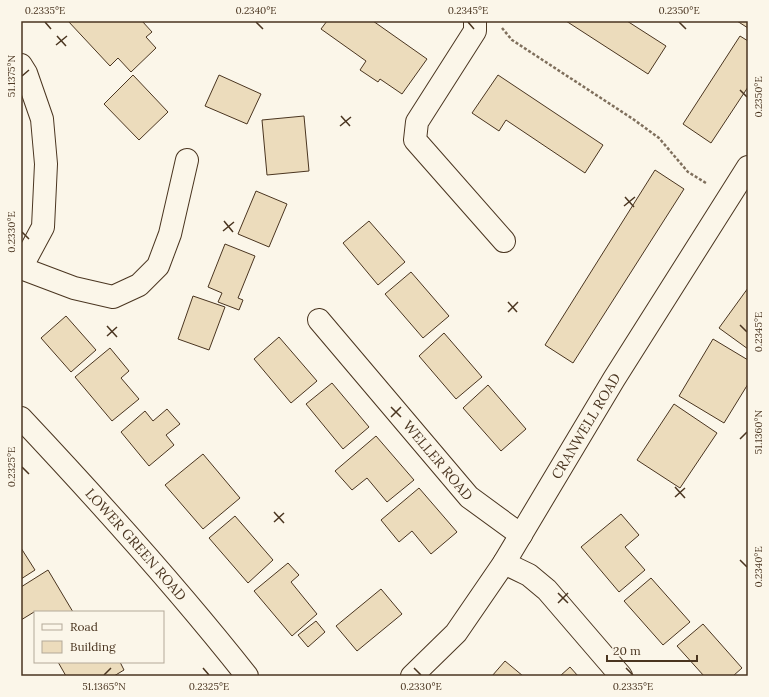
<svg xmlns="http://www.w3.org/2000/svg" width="769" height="697" font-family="Lora,serif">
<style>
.building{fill:#ecdcbc;stroke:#4a3520}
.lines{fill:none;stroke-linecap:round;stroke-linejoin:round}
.minor-casing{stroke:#4a3520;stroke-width:24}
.path{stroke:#7f6f5c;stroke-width:2.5;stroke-dasharray:3 2;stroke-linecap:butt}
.minor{stroke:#fbf6e9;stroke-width:22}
.ticks{fill:none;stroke:#4a3520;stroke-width:1.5}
.labels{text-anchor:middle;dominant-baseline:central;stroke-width:3;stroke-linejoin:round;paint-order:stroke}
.street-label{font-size:14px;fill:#4a3520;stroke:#fbf6e9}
.neatline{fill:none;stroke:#4a3520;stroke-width:1.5}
.ticks-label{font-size:10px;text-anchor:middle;fill:#4a3520}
</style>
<rect width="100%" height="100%" fill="#fbf6e9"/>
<path class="building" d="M 68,21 L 142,21 L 152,32 L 146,37 L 156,48 L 131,72 L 118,58 L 110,66 Z
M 327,21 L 373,21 L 427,59 L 402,94 L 380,79 L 378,82 L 360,70 L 366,61 L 321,29 Z
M 566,21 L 627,21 L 666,46 L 648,74 Z
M 737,21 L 748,21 L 748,28 Z
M 740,36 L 748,41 L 748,87 L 711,143 L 683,124 Z
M 133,75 L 168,112 L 139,140 L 104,104 Z
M 219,75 L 261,94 L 247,124 L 205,106 Z
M 498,75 L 603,145 L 585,173 L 506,120 L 499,131 L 472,113 Z
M 304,116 L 309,171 L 267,175 L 262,120 Z
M 655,170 L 684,189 L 573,363 L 545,345 Z
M 256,191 L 287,204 L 269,247 L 238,234 Z
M 369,221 L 405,262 L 378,285 L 343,243 Z
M 225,244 L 255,256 L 238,298 L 243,300 L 239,310 L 218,302 L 222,293 L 208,287 Z
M 411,272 L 449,316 L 423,338 L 385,294 Z
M 748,288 L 748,349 L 719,328 Z
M 193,296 L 225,307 L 209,350 L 178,339 Z
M 66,316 L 96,350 L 71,372 L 41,338 Z
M 444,333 L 482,377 L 456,399 L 419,356 Z
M 279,337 L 317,381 L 291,403 L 254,359 Z
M 713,339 L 748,360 L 748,384 L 724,423 L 679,396 Z
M 110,348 L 129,371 L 121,378 L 139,399 L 112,421 L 75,377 Z
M 332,383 L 369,427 L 343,449 L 306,404 Z
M 488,385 L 526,429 L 501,451 L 463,408 Z
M 674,404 L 717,433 L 680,488 L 637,460 Z
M 167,409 L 180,424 L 166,435 L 174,445 L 149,466 L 121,432 L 145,411 L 153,421 Z
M 376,436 L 414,480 L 387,502 L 367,478 L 352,490 L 335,471 Z
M 203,454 L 240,498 L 203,529 L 165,485 Z
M 419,488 L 457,532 L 431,554 L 412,531 L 399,542 L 381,520 Z
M 621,514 L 639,535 L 625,547 L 645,570 L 619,592 L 581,547 Z
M 235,516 L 273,560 L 248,583 L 209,538 Z
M 21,548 L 35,570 L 21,579 Z
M 288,563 L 299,575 L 291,582 L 317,614 L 292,636 L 254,591 Z
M 48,570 L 73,612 L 34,612 L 21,620 L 21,587 Z
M 651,578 L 690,622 L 663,645 L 624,601 Z
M 381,589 L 402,614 L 357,651 L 336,626 Z
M 316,621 L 325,632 L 308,647 L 298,635 Z
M 703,624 L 742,668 L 733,676 L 704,676 L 677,646 Z
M 505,661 L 523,676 L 492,676 Z
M 58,662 L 120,662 L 124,670 L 114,676 L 66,676 Z
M 570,667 L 578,676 L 560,676 Z"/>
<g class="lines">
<g class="minor-casing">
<g id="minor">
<path d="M 475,21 L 475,31 L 417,122 L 415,140 L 504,241"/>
<path d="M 21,65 L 26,73 L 42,119 L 46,164 L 43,227 L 21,268"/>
<path d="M 21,268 L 74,288 L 113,297 L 139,285 L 158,266 L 170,234 L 187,160"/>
<path id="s1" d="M 319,320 L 469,497 L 521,535"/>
<path id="s2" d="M 21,418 C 99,501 176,586 247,676"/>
<path d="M 504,563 L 529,575 L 547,590 L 621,676"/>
<path id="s3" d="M 412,676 L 456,633 L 504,563 L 614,379 L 748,167"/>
</g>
</g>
<path class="path" d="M 502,28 L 512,40 L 633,119 L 659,138 L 688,172 L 706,183"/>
<use href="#minor" class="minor"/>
</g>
<path class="ticks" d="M 45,22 L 51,29M 256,22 L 263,29M 468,22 L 474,29M 679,22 L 686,29M 57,36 L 66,46M 56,45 L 67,36M 22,76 L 29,70M 740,90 L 747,97M 341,116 L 350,126M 340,126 L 351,117M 625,197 L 634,207M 624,206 L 635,197M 224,221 L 233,232M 223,231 L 234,222M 22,232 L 29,239M 508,302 L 517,312M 508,312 L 518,302M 740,325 L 747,332M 107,326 L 117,337M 107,336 L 117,327M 391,407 L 401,417M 391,417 L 401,407M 740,439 L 747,432M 22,467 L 29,474M 675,487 L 685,498M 675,497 L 685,488M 274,512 L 284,523M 274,522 L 284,513M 740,560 L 747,567M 558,593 L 568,603M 558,603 L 568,593M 203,668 L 209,675M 414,668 L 421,675M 626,668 L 633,675M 104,675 L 111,668"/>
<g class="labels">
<g class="street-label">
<text stroke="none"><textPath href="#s3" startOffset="306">CRANWELL ROAD</textPath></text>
<text stroke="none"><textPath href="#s1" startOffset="184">WELLER ROAD</textPath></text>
<text stroke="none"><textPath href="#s2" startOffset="171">LOWER GREEN ROAD</textPath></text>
</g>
</g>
<rect width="769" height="697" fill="none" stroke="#fbf6e9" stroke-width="44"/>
<rect x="34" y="611" width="130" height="52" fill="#fbf6e9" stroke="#b4a999"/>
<rect x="42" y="624" width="20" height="6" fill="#fbf6e9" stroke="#b4a999"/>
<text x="70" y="631" font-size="12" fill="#4a3520">Road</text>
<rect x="42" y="641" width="20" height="12" fill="#ecdcbc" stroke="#b4a999"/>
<text x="70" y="651" font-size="12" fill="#4a3520">Building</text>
<path d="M607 655v6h90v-6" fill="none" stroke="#4a3520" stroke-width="2"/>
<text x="613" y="655" font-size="12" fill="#4a3520" stroke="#fbf6e9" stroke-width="3" paint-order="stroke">20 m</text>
<rect x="22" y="22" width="725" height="653" class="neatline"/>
<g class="ticks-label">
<text x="45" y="14">0.2335°E</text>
<text x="256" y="14">0.2340°E</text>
<text x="468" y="14">0.2345°E</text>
<text x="679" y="14">0.2350°E</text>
<text transform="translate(11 76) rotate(-90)" y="4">51.1375°N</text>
<text transform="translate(758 97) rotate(-90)" y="4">0.2350°E</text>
<text transform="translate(11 232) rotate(-90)" y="4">0.2330°E</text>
<text transform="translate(758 332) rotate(-90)" y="4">0.2345°E</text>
<text transform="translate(758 432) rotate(-90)" y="4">51.1360°N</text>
<text transform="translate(11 467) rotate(-90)" y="4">0.2325°E</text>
<text transform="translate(758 567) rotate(-90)" y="4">0.2340°E</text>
<text x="104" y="690">51.1365°N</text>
<text x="209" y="690">0.2325°E</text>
<text x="421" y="690">0.2330°E</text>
<text x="633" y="690">0.2335°E</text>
</g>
</svg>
